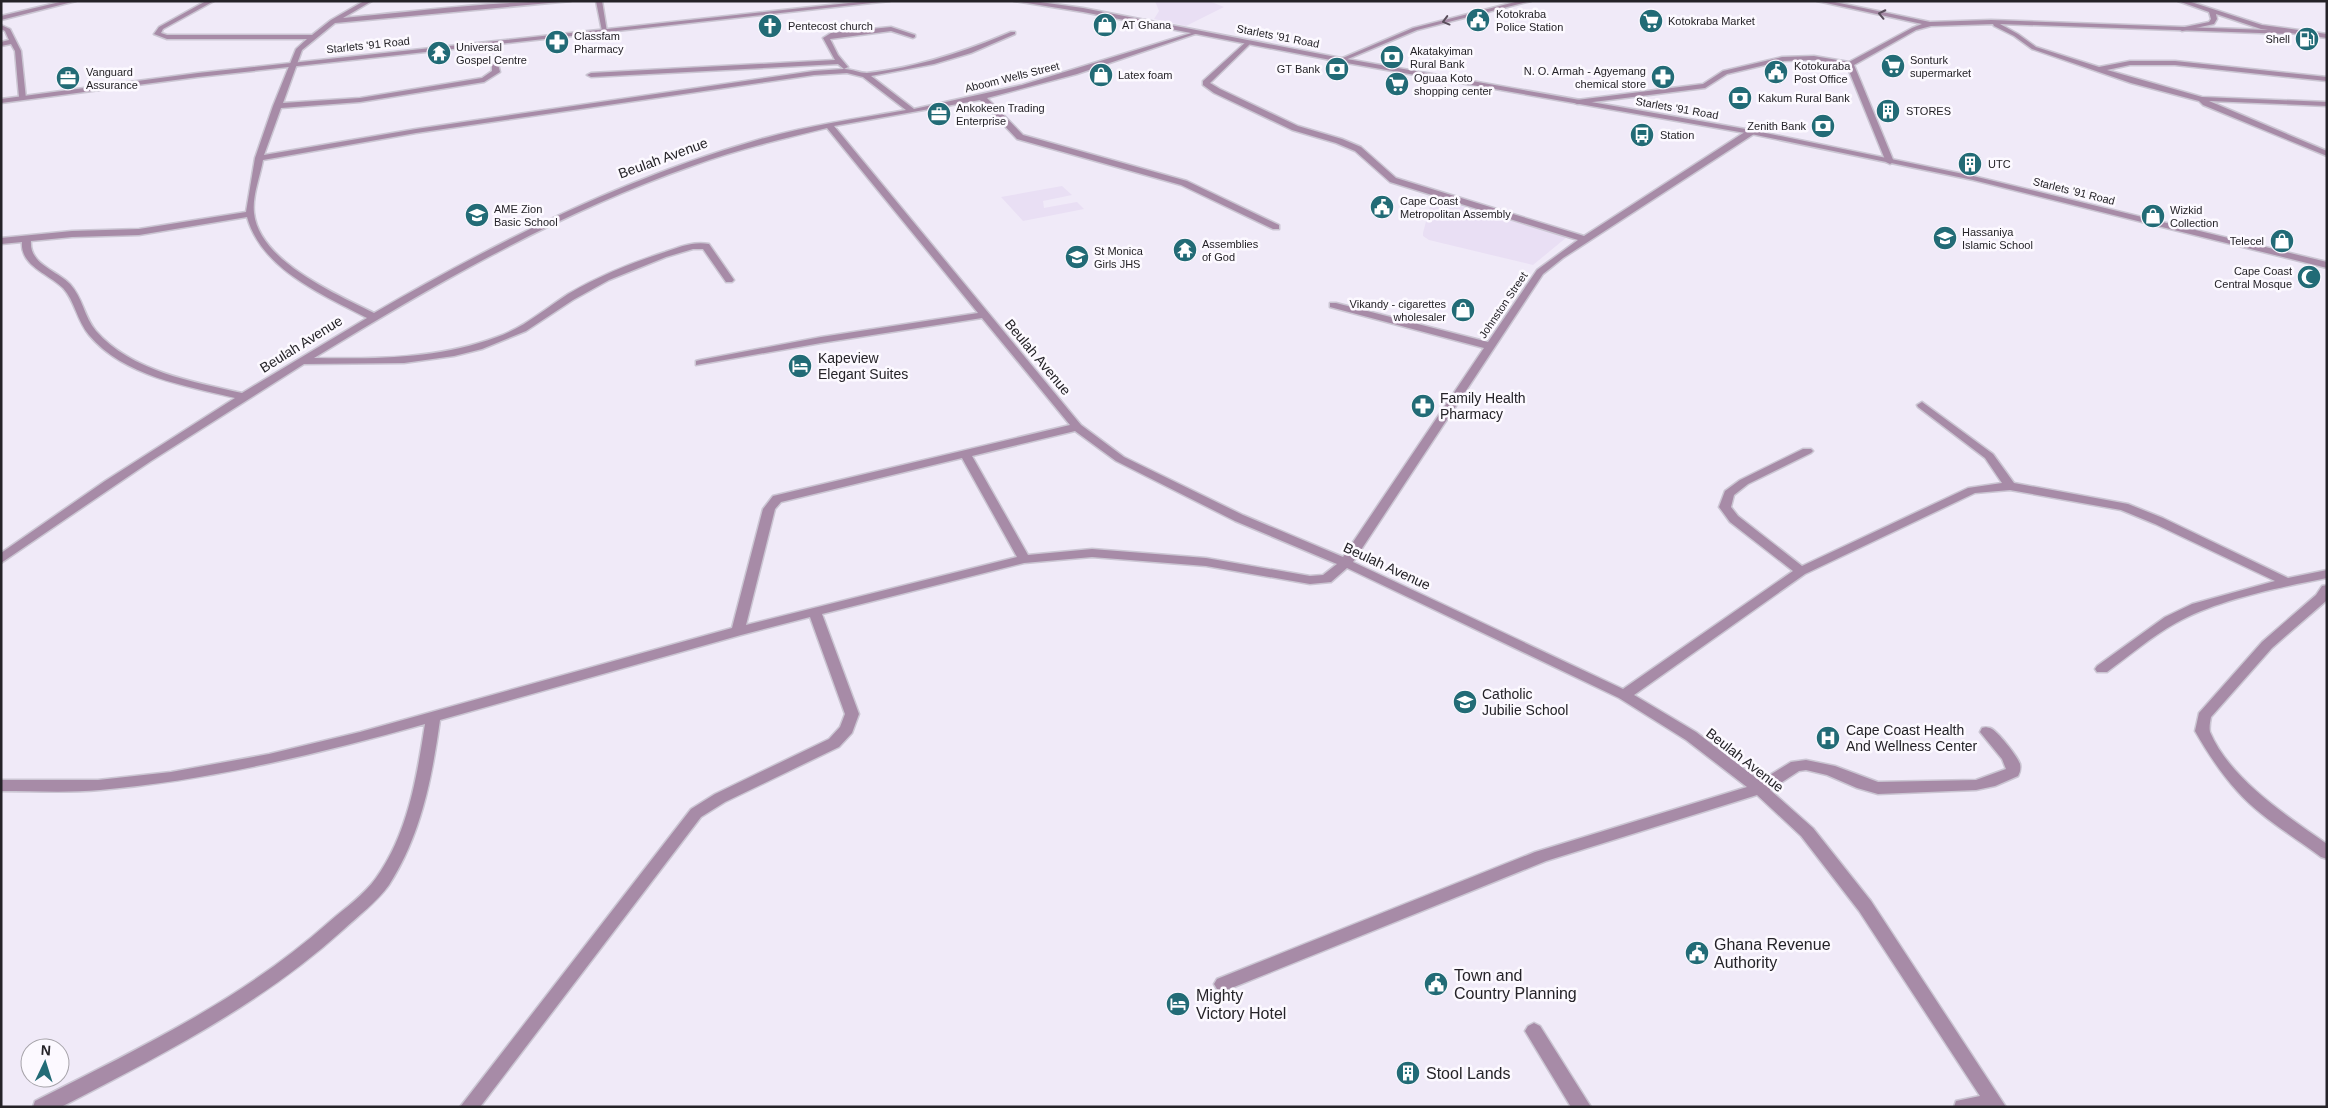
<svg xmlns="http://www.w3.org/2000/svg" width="2328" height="1108" font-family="Helvetica,sans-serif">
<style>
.built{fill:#e9dff4}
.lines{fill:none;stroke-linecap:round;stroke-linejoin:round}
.minor-casing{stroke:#cbc6d3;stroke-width:3}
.tertiary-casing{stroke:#cbc6d3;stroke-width:3}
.minor{fill:#a78ba7;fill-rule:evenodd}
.tertiary{fill:#a78ba7;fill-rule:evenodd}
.oneway{stroke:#594d5b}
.labels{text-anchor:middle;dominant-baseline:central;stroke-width:5;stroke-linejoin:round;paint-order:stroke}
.far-poi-label{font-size:11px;fill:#252328;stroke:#fcf9ff;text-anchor:start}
.far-street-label{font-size:11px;fill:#252328;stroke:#fcf9ff}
.street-label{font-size:14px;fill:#252328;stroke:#fcf9ff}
.poi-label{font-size:14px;fill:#252328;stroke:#fcf9ff;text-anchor:start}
.near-poi-label{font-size:16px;fill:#252328;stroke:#fcf9ff;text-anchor:start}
</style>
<rect width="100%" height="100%" fill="#f0eaf8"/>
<path class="built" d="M 1155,1 L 1209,1 L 1224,7 L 1186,26 L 1154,19 L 1159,11 Z
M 1062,186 L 1072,195 L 1043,201 L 1044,208 L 1077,202 L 1084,209 L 1023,221 L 1001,197 Z
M 1440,200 L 1448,202 L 1567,237 L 1533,265 L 1429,240 L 1423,236 L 1423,233 L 1431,202 Z"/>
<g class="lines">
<g class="minor-casing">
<path id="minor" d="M 64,1 L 76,1 L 1,20 L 1,16 Z
M 206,1 L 214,1 L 163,29 L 161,33 L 167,35 L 312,35 L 331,20 L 364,1 L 372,1 L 343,18 C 419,11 495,1 571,1 L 335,23 L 302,50 L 283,103 L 360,98 L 482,78 L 492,71 L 492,64 L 495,62 L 498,64 L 500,72 L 484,82 L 360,102 L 281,108 L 264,155 L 416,129 L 814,71 L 844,69 L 838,64 L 591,77 L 587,75 L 591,73 L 835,60 L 823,38 L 831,33 L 891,27 L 915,35 L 915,37 L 913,38 L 891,31 L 830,39 L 838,55 L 848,67 L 844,69 C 852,69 859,73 867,73 C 916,68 966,51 1011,32 L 1015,32 L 1015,34 L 971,53 L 934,64 L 871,76 L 914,109 L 1022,85 L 1198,31 L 1198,33 L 1077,74 L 987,98 L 1023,135 L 1187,181 L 1279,225 L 1279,229 L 1273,229 L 1181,185 L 1017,139 L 980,100 L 834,126 L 1081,425 L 1124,457 L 1243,515 L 1343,557 L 1484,348 L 1330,307 L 1330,303 L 1336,303 L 1488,342 L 1537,270 L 1578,240 L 1390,182 L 1355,151 L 1336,143 L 1292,130 L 1214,93 L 1203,85 L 1203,81 L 1247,41 L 1251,41 L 1251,43 L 1210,83 L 1220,89 L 1298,126 L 1342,139 L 1361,147 L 1396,178 L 1584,236 L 1748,130 L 1754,130 L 1754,134 L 1563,258 L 1543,274 L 1353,562 L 1623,689 L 1793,571 L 1730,522 L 1719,507 L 1725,491 L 1740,480 L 1803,449 L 1811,449 L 1813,451 L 1811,453 L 1748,484 L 1734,495 L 1731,507 L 1738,516 L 1802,566 L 1968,488 L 2002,483 L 1985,458 L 1918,407 L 1917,405 L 1922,402 L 1993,454 L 2014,483 L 2128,504 L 2163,518 L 2288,578 L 2327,570 L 2327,578 C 2281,587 2216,600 2176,623 C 2152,636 2129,656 2107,672 L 2097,672 L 2095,669 L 2097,666 L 2165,617 L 2192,604 L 2275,581 L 2155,524 L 2121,510 L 2010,490 L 1975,493 L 1805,574 L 1634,695 L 1696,732 L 1760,781 L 1791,762 L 1806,760 L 1835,766 L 1878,782 L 1976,780 L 2006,769 L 2002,759 L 1980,732 L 1982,728 C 1985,727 1986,727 1990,728 C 1997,730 2018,757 2020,764 C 2021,769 2020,772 2018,776 L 1995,786 L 1976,790 L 1878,794 L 1857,788 L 1827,775 L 1806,770 L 1799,771 L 1770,790 L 1813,828 L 1871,901 L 2006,1107 L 1954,1107 L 1956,1101 L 1980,1096 L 1859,911 L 1801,836 L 1757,795 L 1546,861 L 1229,989 L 1223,991 L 1217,989 L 1214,984 L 1217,979 L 1535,852 L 1747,787 L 1686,740 L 1619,698 L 1347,568 L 1331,582 L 1310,584 L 1206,566 L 1092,557 L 1024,563 L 822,614 L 859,714 L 852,733 L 839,747 L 725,802 L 701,817 L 480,1107 L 460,1107 L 691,809 L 715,794 L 829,739 L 840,727 L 845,714 L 810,617 L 741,635 L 440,720 C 432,778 421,835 389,885 C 377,902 358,916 343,930 C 260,1005 160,1056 61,1107 L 33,1107 L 35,1101 C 138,1049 243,999 329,922 C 345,908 364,895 376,878 C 408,834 417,776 425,724 C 318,754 211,780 100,790 C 68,793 34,791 1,791 L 1,780 L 98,780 L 171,772 L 269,754 L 360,732 L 732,628 L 763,509 L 773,496 L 1070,425 L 982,318 L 821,343 L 696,365 L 696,361 L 700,360 L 821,337 L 978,313 L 827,128 C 782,139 736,150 692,166 C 558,213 435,284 314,358 C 376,359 438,359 497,337 C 523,328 545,309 568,294 C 599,276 631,263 665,252 C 679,247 694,241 709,244 L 734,280 L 732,282 L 726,282 L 703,249 L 693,249 L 666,257 L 609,280 L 573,300 L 526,331 L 482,349 L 454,356 L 404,363 L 304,364 L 151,461 L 1,563 L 1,553 L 105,481 L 235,398 C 186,386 123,376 89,335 C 77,321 75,301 63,288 C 49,274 20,266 22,242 L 1,244 L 1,238 L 72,231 L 139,229 L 246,212 L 255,158 L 273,106 L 296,49 L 307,39 L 167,39 L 154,34 L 159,27 ZM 847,73 L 863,77 L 906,110 C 855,119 804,126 754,141 C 619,180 495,243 374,313 C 336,294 259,261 254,213 C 252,196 260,177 263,160 L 416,133 L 814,75 ZM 247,217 C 262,270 322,294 367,318 L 242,393 C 193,382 131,371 96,331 C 84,317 83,298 70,284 C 56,270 29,264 31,241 L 72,237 L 139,235 ZM 1075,431 L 1116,461 L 1235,521 L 1337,564 L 1323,575 L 1310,576 L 1206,558 L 1092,549 L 1028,555 L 972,456 ZM 962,458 L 1017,557 L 746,625 L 775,509 L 781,502 Z
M 596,1 L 602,1 L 607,32 L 602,31 Z
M 1519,1 L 1531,1 L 1417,30 L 1343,61 L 1338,60 L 1413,28 Z
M 1817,1 L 1830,1 L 1930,22 L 1991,20 L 2292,31 L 2293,32 L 2290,34 L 2000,24 L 2018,34 L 2036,47 L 2099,67 L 2130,61 L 2175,61 L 2327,77 L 2327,81 L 2175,65 L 2130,65 L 2107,70 L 2202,97 L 2327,102 L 2327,106 L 2209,101 L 2327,151 L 2327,156 L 2203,105 L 2199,101 L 2131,83 L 2032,49 L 2014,36 L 1994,26 L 1993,24 L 1931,26 L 1916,30 L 1854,65 L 1894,162 L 1890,164 L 1886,162 L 1847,66 L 1814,60 L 1782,61 L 1727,74 L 1705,88 L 1577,104 L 1573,102 L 1577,100 L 1703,84 L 1723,71 L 1782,57 L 1814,56 L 1849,62 L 1912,28 L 1922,24 Z
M 1,25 L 10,29 L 21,51 L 26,99 L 19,97 L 15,51 L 11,44 L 1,46 L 1,42 L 9,40 L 5,31 L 1,29 Z
M 2327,585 L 2326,601 L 2272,648 L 2211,717 C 2210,722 2209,728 2210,732 C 2230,779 2287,816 2327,844 L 2327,859 L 2321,857 C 2293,836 2260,817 2237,791 C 2220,772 2207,752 2195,731 L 2199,713 L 2262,642 L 2316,595 L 2322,586 Z
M 1534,1023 L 1540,1026 L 1591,1107 L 1571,1107 L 1525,1031 L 1528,1026 Z"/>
</g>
<g class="tertiary-casing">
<path id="tertiary" d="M 867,1 L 890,1 L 198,77 L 1,103 L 1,99 L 198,73 Z
M 1014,1 L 1033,1 L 1083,8 L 1341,58 L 1751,130 L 1973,176 L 2327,262 L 2327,268 L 1973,180 L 1751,134 L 1341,62 L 1083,12 Z
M 2178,1 L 2188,1 L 2262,25 L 2327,34 L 2327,38 L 2261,29 L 2216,14 L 2217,19 L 2214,24 L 2182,31 L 2179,29 L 2180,28 L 2209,22 L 2211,19 L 2209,12 Z"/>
</g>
<use href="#minor" class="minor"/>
<use href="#tertiary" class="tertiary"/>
</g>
<defs><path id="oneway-chevron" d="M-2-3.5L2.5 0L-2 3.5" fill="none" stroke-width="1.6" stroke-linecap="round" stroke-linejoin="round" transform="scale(1.25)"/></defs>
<g class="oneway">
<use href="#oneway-chevron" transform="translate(1882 14) rotate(-168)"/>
<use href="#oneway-chevron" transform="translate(1446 21) rotate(165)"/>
</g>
<defs>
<g id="civic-disc" transform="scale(1.25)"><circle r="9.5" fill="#226b76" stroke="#fcf9ff"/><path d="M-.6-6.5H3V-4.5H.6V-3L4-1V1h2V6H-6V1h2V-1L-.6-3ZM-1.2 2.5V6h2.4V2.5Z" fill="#fff"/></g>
<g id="supermarket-disc" transform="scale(1.25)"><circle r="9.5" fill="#226b76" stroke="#fcf9ff"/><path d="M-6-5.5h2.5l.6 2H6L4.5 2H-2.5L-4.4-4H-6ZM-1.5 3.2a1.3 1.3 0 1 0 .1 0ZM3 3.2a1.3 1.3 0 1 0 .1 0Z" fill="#fff"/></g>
<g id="shop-disc" transform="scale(1.25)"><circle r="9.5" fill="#226b76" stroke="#fcf9ff"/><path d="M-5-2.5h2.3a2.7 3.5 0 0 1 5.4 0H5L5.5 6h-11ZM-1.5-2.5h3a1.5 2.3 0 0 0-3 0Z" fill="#fff"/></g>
<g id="church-disc" transform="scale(1.25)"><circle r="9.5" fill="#226b76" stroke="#fcf9ff"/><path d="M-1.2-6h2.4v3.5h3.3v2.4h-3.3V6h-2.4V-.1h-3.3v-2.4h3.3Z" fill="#fff"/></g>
<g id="fuel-disc" transform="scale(1.25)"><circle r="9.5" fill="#226b76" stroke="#fcf9ff"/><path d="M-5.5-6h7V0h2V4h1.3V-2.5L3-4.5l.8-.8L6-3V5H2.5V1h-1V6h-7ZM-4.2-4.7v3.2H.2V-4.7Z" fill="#fff"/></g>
<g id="pharmacy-disc" transform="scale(1.25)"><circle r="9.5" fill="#226b76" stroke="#fcf9ff"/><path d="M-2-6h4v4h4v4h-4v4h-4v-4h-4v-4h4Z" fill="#fff"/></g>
<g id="temple-disc" transform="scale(1.25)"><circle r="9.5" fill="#226b76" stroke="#fcf9ff"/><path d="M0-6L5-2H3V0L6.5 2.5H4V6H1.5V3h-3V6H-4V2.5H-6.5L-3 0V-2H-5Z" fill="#fff"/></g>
<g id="bank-disc" transform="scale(1.25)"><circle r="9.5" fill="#226b76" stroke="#fcf9ff"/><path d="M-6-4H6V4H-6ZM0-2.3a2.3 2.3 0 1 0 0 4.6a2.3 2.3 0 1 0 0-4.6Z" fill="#fff"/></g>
<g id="office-disc" transform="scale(1.25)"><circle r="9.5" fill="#226b76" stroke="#fcf9ff"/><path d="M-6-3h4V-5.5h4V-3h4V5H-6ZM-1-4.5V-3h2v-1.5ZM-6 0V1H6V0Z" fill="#fff"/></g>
<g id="building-disc" transform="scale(1.25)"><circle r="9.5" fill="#226b76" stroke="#fcf9ff"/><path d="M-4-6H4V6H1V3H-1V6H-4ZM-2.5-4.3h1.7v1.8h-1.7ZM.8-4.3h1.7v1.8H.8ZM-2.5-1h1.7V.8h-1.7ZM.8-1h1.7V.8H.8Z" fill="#fff"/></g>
<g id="bus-disc" transform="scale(1.25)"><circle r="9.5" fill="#226b76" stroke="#fcf9ff"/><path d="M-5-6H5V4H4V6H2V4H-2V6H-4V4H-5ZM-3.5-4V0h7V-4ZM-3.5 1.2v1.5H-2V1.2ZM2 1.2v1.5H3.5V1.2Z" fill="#fff"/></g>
<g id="school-disc" transform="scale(1.25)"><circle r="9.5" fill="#226b76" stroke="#fcf9ff"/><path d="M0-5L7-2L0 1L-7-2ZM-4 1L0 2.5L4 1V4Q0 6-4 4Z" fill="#fff"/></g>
<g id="mosque-disc" transform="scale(1.25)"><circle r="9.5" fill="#226b76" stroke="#fcf9ff"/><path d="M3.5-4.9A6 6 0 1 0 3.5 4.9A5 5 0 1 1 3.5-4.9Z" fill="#fff"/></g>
<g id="hotel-disc" transform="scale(1.25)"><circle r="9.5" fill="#226b76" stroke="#fcf9ff"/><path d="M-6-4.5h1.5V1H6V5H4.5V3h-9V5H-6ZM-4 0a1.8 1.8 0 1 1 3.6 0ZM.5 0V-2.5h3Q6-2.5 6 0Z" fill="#fff"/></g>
<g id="hospital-disc" transform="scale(1.25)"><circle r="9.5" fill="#226b76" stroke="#fcf9ff"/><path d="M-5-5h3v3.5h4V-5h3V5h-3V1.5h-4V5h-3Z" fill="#fff"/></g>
</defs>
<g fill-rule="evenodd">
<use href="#civic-disc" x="1478" y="20"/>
<use href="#supermarket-disc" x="1651" y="21"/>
<use href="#shop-disc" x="1105" y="25"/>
<use href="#church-disc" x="770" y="26"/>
<use href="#fuel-disc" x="2307" y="39"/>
<use href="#pharmacy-disc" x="557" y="42"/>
<use href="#temple-disc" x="439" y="53"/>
<use href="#bank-disc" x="1392" y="57"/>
<use href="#supermarket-disc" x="1893" y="66"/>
<use href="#bank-disc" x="1337" y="69"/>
<use href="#civic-disc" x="1776" y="72"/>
<use href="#shop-disc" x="1101" y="75"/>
<use href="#pharmacy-disc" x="1663" y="77"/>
<use href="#office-disc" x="68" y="78"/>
<use href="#supermarket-disc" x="1397" y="84"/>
<use href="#bank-disc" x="1740" y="98"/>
<use href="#building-disc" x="1888" y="111"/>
<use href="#office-disc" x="939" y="114"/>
<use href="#bank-disc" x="1823" y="126"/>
<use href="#bus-disc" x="1642" y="135"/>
<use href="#building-disc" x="1970" y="164"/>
<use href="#civic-disc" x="1382" y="207"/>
<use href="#school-disc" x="477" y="215"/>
<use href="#shop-disc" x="2153" y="216"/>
<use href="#school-disc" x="1945" y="238"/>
<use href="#shop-disc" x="2282" y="241"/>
<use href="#temple-disc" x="1185" y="250"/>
<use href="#school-disc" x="1077" y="257"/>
<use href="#mosque-disc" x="2309" y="277"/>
<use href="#shop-disc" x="1463" y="310"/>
<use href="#hotel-disc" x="800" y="366"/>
<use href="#pharmacy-disc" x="1423" y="406"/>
<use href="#school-disc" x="1465" y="702"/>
<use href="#hospital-disc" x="1828" y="738"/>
<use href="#civic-disc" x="1697" y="953"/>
<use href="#civic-disc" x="1436" y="984"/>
<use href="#hotel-disc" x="1178" y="1004"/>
<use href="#building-disc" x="1408" y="1073"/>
</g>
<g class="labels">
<g class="far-poi-label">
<text x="1496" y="14">Kotokraba<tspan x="1496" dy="13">Police Station</tspan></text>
<text x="1668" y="21">Kotokraba Market</text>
<text x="1122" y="25">AT Ghana</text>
<text x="788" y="26">Pentecost church</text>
<text x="574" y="36">Classfam<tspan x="574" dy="13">Pharmacy</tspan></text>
<text x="2290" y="39" text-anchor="end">Shell</text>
<text x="456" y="47">Universal<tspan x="456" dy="13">Gospel Centre</tspan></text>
<text x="1410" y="51">Akatakyiman<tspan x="1410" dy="13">Rural Bank</tspan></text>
<text x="1910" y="60">Sonturk<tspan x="1910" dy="13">supermarket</tspan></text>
<text x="1794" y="66">Kotokuraba<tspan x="1794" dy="13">Post Office</tspan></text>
<text x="1320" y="69" text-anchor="end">GT Bank</text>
<text x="1646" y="71" text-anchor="end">N. O. Armah - Agyemang<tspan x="1646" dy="13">chemical store</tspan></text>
<text x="86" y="72">Vanguard<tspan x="86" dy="13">Assurance</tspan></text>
<text x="1118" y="75">Latex foam</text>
<text x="1414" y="78">Oguaa Koto<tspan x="1414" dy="13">shopping center</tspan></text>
<text x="1758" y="98">Kakum Rural Bank</text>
<text x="956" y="108">Ankokeen Trading<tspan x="956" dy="13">Enterprise</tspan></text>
<text x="1906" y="111">STORES</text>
<text x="1806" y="126" text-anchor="end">Zenith Bank</text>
<text x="1660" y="135">Station</text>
<text x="1988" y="164">UTC</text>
<text x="1400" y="201">Cape Coast<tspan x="1400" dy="13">Metropolitan Assembly</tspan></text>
<text x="494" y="209">AME Zion<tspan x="494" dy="13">Basic School</tspan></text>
<text x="2170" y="210">Wizkid<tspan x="2170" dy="13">Collection</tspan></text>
<text x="1962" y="232">Hassaniya<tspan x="1962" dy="13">Islamic School</tspan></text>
<text x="2264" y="241" text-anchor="end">Telecel</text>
<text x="1202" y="244">Assemblies<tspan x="1202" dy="13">of God</tspan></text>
<text x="1094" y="251">St Monica<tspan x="1094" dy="13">Girls JHS</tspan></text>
<text x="2292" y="271" text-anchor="end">Cape Coast<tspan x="2292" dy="13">Central Mosque</tspan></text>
<text x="1446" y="304" text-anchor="end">Vikandy - cigarettes<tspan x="1446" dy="13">wholesaler</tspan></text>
</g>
<g class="far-street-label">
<text transform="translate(1278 36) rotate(11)">Starlets '91 Road</text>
<text transform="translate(368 45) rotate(-6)">Starlets '91 Road</text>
<text transform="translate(1012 77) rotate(-14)">Aboom Wells Street</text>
<text transform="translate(1677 108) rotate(10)">Starlets '91 Road</text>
<text transform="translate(2074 191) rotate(14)">Starlets '91 Road</text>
<text transform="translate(1503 305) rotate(-56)">Johnston Street</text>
</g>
<g class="street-label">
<text transform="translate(663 158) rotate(-20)">Beulah Avenue</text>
<text transform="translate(301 344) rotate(-32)">Beulah Avenue</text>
<text transform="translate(1038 357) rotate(50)">Beulah Avenue</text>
<text transform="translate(1387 566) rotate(25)">Beulah Avenue</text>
<text transform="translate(1745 760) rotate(38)">Beulah Avenue</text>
</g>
<g class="poi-label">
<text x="818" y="358">Kapeview<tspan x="818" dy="16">Elegant Suites</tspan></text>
<text x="1440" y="398">Family Health<tspan x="1440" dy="16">Pharmacy</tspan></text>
<text x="1482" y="694">Catholic<tspan x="1482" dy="16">Jubilie School</tspan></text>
<text x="1846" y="730">Cape Coast Health<tspan x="1846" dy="16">And Wellness Center</tspan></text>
</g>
<g class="near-poi-label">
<text x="1714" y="944">Ghana Revenue<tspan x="1714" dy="18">Authority</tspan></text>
<text x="1454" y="975">Town and<tspan x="1454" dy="18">Country Planning</tspan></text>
<text x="1196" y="995">Mighty<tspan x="1196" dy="18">Victory Hotel</tspan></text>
<text x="1426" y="1073">Stool Lands</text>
</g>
</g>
<rect width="2328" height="1108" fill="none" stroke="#252328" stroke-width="5"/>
<g transform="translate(45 1063) rotate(4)"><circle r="24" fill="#fcf9ff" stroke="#a6a3a9"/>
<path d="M0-4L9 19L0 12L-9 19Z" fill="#226b76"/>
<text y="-8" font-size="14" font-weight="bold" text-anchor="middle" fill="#252328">N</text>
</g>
</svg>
